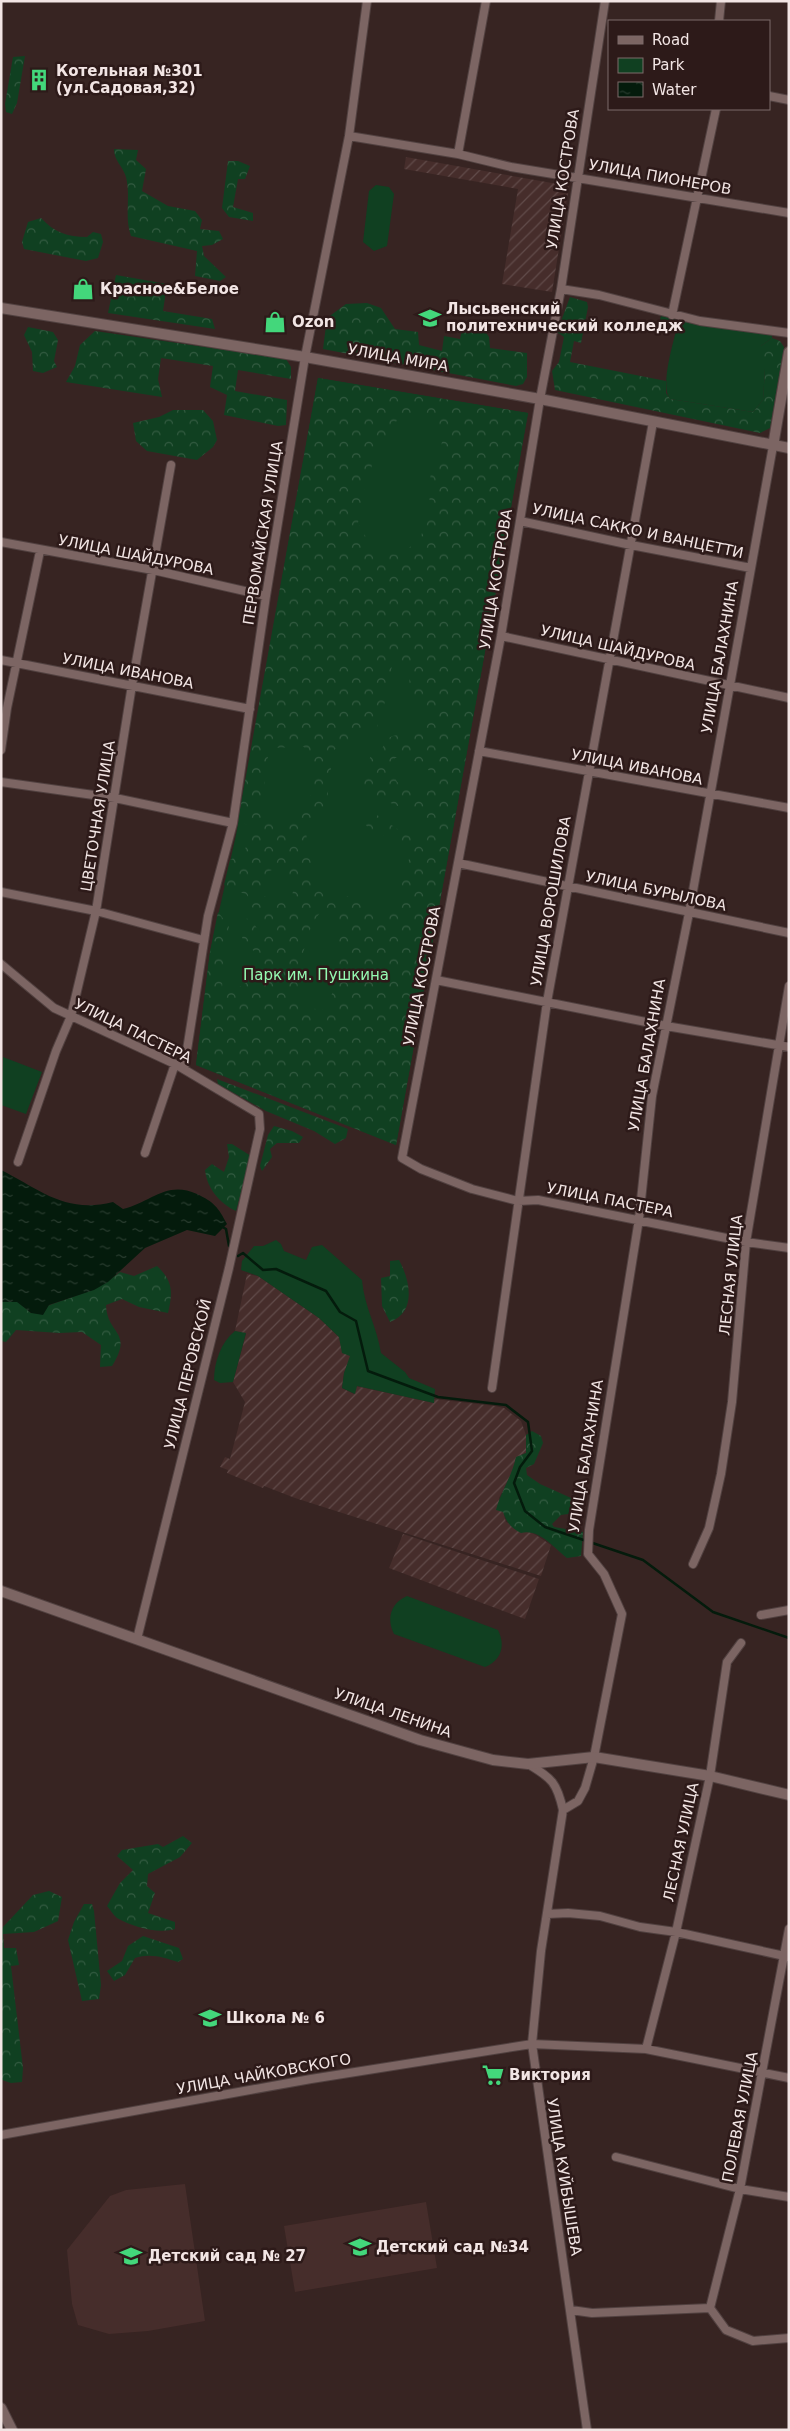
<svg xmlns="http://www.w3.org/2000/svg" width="790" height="2431" font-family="'DejaVu Sans',sans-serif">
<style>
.built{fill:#462d2b}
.industrial{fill:url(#industrial-furrows)}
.green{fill:#104021}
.forest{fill:url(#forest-crowns);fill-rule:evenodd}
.water{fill:url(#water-ripples)}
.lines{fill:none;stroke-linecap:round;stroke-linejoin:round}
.stream{stroke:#041b0c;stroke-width:2.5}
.minor-casing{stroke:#514140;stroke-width:10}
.tertiary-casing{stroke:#514140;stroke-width:12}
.minor{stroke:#7c6563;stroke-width:8}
.tertiary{stroke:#7c6563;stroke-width:10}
.labels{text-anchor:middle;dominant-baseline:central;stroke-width:5;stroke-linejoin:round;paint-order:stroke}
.poi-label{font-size:15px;font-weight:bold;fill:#f2e5e4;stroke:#2d1a19;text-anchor:start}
.street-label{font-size:15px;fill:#f2e5e4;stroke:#2d1a19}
.park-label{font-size:15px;fill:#95fab2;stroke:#2d1a19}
</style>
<defs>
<pattern id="industrial-furrows" width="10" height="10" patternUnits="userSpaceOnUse" patternTransform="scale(1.25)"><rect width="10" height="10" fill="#462d2b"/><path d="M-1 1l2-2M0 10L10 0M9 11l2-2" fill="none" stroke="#614b4a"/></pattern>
<pattern id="forest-crowns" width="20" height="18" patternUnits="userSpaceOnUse" patternTransform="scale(1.25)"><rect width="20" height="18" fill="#104021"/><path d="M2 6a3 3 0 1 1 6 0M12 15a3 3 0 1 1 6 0" fill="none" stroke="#335b41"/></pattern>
<pattern id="water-ripples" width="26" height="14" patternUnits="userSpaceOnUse" patternTransform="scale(1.25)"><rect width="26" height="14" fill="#041b0c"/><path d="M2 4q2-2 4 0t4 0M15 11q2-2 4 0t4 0" fill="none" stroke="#293c2f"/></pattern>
</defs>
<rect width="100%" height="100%" fill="#372422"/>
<path class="built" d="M 185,2184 L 205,2321 L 148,2331 L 109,2334 L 78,2325 L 72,2304 L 67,2250 L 110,2196 L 126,2190 Z
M 426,2202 L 437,2268 L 295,2292 L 284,2226 Z"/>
<path class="industrial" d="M 406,157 L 569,186 L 552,292 L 502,284 L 518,189 L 404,169 Z
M 247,1274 L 258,1276 L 319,1318 L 339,1337 L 343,1351 L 351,1356 L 344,1373 L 342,1388 L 354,1394 L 356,1386 L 434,1403 L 434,1399 L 495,1406 L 504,1408 L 521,1421 L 526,1435 L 526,1453 L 516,1457 L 513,1471 L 499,1498 L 506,1522 L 536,1535 L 551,1545 L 541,1576 L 295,1498 L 264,1486 L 263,1488 L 227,1473 L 228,1470 L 220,1467 L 225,1457 L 230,1459 L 245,1402 L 233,1382 L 246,1334 L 235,1331 Z
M 403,1534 L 539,1579 L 525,1619 L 389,1568 Z"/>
<path class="green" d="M 376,185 L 389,187 L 394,194 L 387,246 L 374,251 L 363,242 L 369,191 Z
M 661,316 L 700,325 L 772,335 L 772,338 L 761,346 L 765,369 L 763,400 L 753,412 L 670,399 C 660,386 673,344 677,327 L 659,323 Z
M 318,378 L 528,413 L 396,1145 L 196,1065 L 210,952 L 236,835 Z
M 3,1057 L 42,1072 L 26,1114 L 1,1105 Z
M 276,1240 L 281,1244 L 284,1251 L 306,1260 L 312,1247 L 322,1245 L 362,1280 C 364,1306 377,1327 381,1353 L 405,1372 L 409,1378 L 435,1389 L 434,1403 L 357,1386 L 355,1394 L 342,1388 L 344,1373 L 350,1356 L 342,1353 L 339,1337 L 319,1318 L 258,1276 L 241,1270 L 242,1261 L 254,1246 L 263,1246 Z
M 235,1331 L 246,1333 L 233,1382 L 220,1383 L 214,1380 C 214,1362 221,1342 235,1331 Z
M 407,1596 L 498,1630 C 506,1646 501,1660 485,1667 L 394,1634 C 386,1618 391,1603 407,1596 Z"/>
<path class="forest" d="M 25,56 L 17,103 L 12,114 L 6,112 L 5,104 L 13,57 Z
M 114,149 L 138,150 L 136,160 L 146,169 L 142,191 L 168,206 L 195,211 L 202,220 L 200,229 L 219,231 L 223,239 L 212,245 L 202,246 L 204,256 L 226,277 L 220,281 L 195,276 L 197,251 L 131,236 C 124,217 131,197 126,177 C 123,166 114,161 114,149 Z
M 228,161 L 238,161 L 250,166 L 245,179 L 238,179 L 233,207 L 253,213 L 253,221 L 229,217 L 222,208 Z
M 41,218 C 54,232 67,237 87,237 L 93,232 L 101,234 L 103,242 L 98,258 L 86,261 L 24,249 L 22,242 L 28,222 Z
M 116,275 L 167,284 L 163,311 L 212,319 L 215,329 L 108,313 Z
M 570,297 L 587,302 L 588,307 L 581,343 L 574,341 L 570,362 L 666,381 L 666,393 L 670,399 L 753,412 L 763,400 L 765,369 L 758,362 L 761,346 L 772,338 L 780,341 L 784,347 L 770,428 L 760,433 L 555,390 L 552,371 L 559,362 L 564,337 L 557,332 Z
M 367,303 L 381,308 L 395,329 L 418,332 L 419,345 L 442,351 L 444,336 L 460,339 L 462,330 L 485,331 L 489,337 L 490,348 L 527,353 L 527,377 L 523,384 L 516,386 L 323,349 L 327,318 L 346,304 Z
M 28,327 L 53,332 L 58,340 L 54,361 L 57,367 L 43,373 L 33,371 L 32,352 L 24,335 Z
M 95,331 L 286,359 L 291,367 L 291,379 L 238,370 L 235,391 L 287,400 L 286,425 L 278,426 L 224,415 L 227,395 L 210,387 L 213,366 L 161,358 L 158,379 L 162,397 L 66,382 L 75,366 L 80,345 Z
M 318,378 L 528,413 L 396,1145 L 196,1065 L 210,952 L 218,912 L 229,926 L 222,987 L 233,992 C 243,982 259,979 265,965 C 252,941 237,951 242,917 L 251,920 L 262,935 L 271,931 L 265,921 L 254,911 L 247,895 L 224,885 L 230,860 L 244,852 L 253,828 L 238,820 ZM 417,416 L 435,422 L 442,441 L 440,454 L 431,471 L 429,490 L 430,508 L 421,536 L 402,555 L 375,553 L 358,523 L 365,485 L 379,446 L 398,419 ZM 393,658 L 410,675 L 409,686 L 426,716 C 422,721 417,727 412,730 C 398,738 385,731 382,751 L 371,754 L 363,785 L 376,797 L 422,816 L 426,829 L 421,839 L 406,835 L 367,808 L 361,811 C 363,841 397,832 413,848 L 404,873 L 397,907 L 384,913 L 373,911 C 359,894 358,894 337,898 L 315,886 L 306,833 L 307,827 L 326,809 L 333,751 L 343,743 L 377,727 L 388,692 ZM 304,747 L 314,767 L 311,795 L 294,814 L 285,820 L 266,816 L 261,811 L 269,748 ZM 395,758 C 414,757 425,766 437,778 L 430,791 L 414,790 L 397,782 L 394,774 ZM 279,868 L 288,873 L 293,889 L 292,902 L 278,902 L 264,896 L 261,882 L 269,871 ZM 324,910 L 338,913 C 339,945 342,983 324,1010 L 300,1007 L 296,998 C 299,976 305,921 324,910 Z
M 173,410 L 203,410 L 213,421 L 217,440 L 213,447 L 197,460 L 147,451 L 136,441 L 133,423 L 159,417 Z
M 217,1079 L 348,1129 L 346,1138 L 335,1144 L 314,1131 L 266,1111 L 218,1084 Z
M 274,1126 L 292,1131 L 303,1137 L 299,1143 L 277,1143 L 270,1149 L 272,1157 L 262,1171 L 260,1166 L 268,1135 Z
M 227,1144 L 232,1144 L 251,1156 L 236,1211 C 219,1203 207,1188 205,1170 L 212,1164 L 224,1172 L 229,1157 Z
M 399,1260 C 410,1280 417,1312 390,1322 L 382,1306 L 381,1278 L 390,1276 L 390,1261 Z
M 157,1266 C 173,1281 173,1292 168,1313 L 139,1307 L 122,1299 L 106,1305 C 107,1335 134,1331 112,1366 L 100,1367 L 101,1345 L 82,1332 L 59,1333 L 16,1330 L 6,1342 L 1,1341 L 1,1302 L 17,1301 L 31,1313 C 63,1298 93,1294 120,1272 L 134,1276 Z
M 532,1431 L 541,1436 L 543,1443 L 534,1464 L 526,1468 L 527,1475 L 540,1484 L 580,1502 L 582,1512 L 561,1515 L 552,1524 L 554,1527 L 583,1532 L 581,1556 L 567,1558 C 554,1548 539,1528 521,1533 C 511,1528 507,1523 503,1512 L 496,1510 C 501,1491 512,1476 516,1457 L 526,1453 L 526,1435 Z
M 183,1836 L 192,1843 L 180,1857 L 148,1874 L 147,1886 L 155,1893 L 148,1913 L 175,1922 L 175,1929 C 158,1934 133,1927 117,1918 C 113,1915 110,1909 107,1906 L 120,1883 L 133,1870 L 117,1856 L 122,1850 L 158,1844 L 163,1847 Z
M 49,1891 L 62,1897 L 58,1921 L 34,1932 L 3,1934 L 4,1948 L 16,1948 L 19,1965 L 11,1966 L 23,2068 L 22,2082 L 11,2083 L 2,2080 L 1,2076 L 1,1934 L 3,1927 L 33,1895 Z
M 84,1904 L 92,1904 L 94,1911 L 101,1985 L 99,1999 L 82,2001 L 68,1940 L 74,1922 Z
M 143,1936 L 179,1948 L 183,1959 L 178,1962 C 163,1957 150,1953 135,1958 L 125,1975 L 114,1981 L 107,1971 L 122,1961 L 128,1946 Z"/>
<path class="water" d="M 1,1170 C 41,1190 65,1214 113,1202 L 123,1209 C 151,1202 167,1180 197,1194 C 214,1202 218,1207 227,1224 L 215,1236 L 187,1230 L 145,1248 L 108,1282 L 94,1290 L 49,1305 L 43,1315 L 31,1313 L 17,1302 L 1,1302 Z"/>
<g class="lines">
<path class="stream" d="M 221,1226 L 226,1229 L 229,1246
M 238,1256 L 243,1253 L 263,1270 L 276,1269 L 326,1291 L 340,1312 L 356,1321 L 368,1371 L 438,1397 L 506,1405 L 528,1422 L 532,1451 L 520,1467 L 514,1483 L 525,1511 L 545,1527 L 643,1560 L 713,1612 L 789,1638"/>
<g class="minor-casing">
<path id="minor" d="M 605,1 L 561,289 L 540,399 L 501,636 L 402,1158 L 421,1169 L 472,1189 L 518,1201 L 538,1200 L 746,1242 L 789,1248
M 719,21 L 721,1
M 769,96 L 789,100
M 349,136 L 458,154 L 511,167 L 789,213
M 458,154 L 486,1
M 561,289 L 599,295 L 700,321 L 789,333
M 672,315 L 716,109
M 520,521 L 631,545 L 751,568
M 1,542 L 153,570 L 266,596
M 501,636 L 789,698
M 1,660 L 250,709
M 1,750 L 7,708 L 40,551
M 479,751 L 789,808
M 1,782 L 115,798 L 233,823
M 458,863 L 789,933
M 1,892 L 96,911 L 203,940
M 1,964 L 54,1008 L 175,1064 L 259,1114 L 260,1129 L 229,1268 L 137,1639
M 436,980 L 666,1026 L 789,1047
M 184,1069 L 208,916 L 233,823 L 266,596 L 305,357 L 349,136 L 367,1
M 145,1153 L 175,1064
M 18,1162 L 56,1051 L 71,1016 L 96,911 L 132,685 L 171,465
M 492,1388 L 547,1002 L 653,422
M 693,1564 L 709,1528 L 721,1474 L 732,1402 L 746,1242 L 789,986
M 761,1615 L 789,1610
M 528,1764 C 552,1778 557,1783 563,1810 L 541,1951 L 532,2044 L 587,2430
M 563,1810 L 578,1801 L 585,1788 L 594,1757 L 622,1614 L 604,1574 L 588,1554 L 589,1530 L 639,1219 L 652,1096 L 689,913 L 773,446
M 547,1914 L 568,1913 L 600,1916 L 640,1927 L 676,1932 L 789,1957
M 646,2049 L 676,1932 L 710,1776 L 727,1662 L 741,1643
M 1,2135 L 311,2079 L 532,2044 L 646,2049 L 789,2078
M 616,2157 L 740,2189 L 789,2197
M 710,2308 L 740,2189 L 789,1929
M 571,2310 L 592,2313 L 710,2308 L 726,2330 L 753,2341 L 789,2338"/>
</g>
<g class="tertiary-casing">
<path id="tertiary" d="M 1,308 L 305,357 L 540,399 L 789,448
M 773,446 L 789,352
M 1,1591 L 420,1740 L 493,1760 L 528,1764 L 594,1757 L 710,1776 L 789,1795
M 1,2408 L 12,2430"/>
</g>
<use href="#minor" class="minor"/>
<use href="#tertiary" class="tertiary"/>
</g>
<defs>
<g id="building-bare" transform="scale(1.725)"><path d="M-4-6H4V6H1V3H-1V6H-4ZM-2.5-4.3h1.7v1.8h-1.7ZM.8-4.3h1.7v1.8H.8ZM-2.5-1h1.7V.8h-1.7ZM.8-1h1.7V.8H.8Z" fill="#43d77b" stroke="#2d1a19" stroke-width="2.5" paint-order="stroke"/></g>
<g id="shop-bare" transform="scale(1.725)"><path d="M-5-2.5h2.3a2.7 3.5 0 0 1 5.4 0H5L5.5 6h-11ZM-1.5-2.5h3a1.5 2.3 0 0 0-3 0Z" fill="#43d77b" stroke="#2d1a19" stroke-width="2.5" paint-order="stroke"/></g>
<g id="university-bare" transform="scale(1.725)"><path d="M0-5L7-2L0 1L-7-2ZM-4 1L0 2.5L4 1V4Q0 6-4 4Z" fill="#43d77b" stroke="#2d1a19" stroke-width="2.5" paint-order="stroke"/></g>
<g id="school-bare" transform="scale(1.725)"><path d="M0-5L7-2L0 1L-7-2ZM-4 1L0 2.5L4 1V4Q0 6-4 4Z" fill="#43d77b" stroke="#2d1a19" stroke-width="2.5" paint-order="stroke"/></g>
<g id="supermarket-bare" transform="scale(1.725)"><path d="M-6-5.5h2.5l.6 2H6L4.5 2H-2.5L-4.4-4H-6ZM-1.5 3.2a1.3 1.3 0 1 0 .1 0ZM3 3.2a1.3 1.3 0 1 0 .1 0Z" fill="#43d77b" stroke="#2d1a19" stroke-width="2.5" paint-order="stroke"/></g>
</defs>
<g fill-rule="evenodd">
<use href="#building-bare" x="39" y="80"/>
<use href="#shop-bare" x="83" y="289"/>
<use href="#university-bare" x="430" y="318"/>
<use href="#shop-bare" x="275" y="322"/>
<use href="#school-bare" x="210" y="2018"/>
<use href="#supermarket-bare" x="493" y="2075"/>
<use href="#school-bare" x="360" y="2247"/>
<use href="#school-bare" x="131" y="2256"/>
</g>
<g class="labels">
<g class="poi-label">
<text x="56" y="71">Котельная №301<tspan x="56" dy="17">(ул.Садовая,32)</tspan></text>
<text x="100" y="289">Красное&amp;Белое</text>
<text x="446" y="309">Лысьвенский<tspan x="446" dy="17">политехнический колледж</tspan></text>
<text x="292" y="322">Ozon</text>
<text x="226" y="2018">Школа № 6</text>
<text x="509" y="2075">Виктория</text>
<text x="376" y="2247">Детский сад №34</text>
<text x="148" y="2256">Детский сад № 27</text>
</g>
<g class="street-label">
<text transform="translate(660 177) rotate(10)">УЛИЦА ПИОНЕРОВ</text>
<text transform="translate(563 179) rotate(-81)">УЛИЦА КОСТРОВА</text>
<text transform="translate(398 358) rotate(10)">УЛИЦА МИРА</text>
<text transform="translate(638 531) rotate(12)">УЛИЦА САККО И ВАНЦЕТТИ</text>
<text transform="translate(263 533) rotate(-81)">ПЕРВОМАЙСКАЯ УЛИЦА</text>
<text transform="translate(136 555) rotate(11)">УЛИЦА ШАЙДУРОВА</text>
<text transform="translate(496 579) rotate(-81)">УЛИЦА КОСТРОВА</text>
<text transform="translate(618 648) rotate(13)">УЛИЦА ШАЙДУРОВА</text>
<text transform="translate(720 657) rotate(-80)">УЛИЦА БАЛАХНИНА</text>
<text transform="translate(128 671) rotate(11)">УЛИЦА ИВАНОВА</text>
<text transform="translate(637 767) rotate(11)">УЛИЦА ИВАНОВА</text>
<text transform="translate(98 816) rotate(-81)">ЦВЕТОЧНАЯ УЛИЦА</text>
<text transform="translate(656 891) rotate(12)">УЛИЦА БУРЫЛОВА</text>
<text transform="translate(551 901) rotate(-80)">УЛИЦА ВОРОШИЛОВА</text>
<text transform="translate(422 976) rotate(-79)">УЛИЦА КОСТРОВА</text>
<text transform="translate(133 1031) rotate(26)">УЛИЦА ПАСТЕРА</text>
<text transform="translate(647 1055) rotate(-80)">УЛИЦА БАЛАХНИНА</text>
<text transform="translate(610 1200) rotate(11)">УЛИЦА ПАСТЕРА</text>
<text transform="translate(731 1275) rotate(-84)">ЛЕСНАЯ УЛИЦА</text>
<text transform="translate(188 1374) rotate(-76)">УЛИЦА ПЕРОВСКОЙ</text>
<text transform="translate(586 1456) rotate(-81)">УЛИЦА БАЛАХНИНА</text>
<text transform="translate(393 1713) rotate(19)">УЛИЦА ЛЕНИНА</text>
<text transform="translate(681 1842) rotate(-78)">ЛЕСНАЯ УЛИЦА</text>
<text transform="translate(264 2074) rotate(-10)">УЛИЦА ЧАЙКОВСКОГО</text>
<text transform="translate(740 2117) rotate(-79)">ПОЛЕВАЯ УЛИЦА</text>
<text transform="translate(564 2177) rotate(81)">УЛИЦА КУЙБЫШЕВА</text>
</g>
<g class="park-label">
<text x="316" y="975">Парк им. Пушкина</text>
</g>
</g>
<rect width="790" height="2431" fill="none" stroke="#f2e5e4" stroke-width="5"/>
<rect x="608" y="20" width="162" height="90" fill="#2d1a19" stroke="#7c6b6a"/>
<rect x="618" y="36" width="25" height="8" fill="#7c6563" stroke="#7c6b6a"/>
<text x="652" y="45" font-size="15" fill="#f2e5e4">Road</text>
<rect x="618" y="58" width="25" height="15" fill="#104021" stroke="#7c6b6a"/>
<text x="652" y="70" font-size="15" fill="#f2e5e4">Park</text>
<rect x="618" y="82" width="25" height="15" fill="url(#water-ripples)" stroke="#7c6b6a"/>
<text x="652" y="95" font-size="15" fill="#f2e5e4">Water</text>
</svg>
